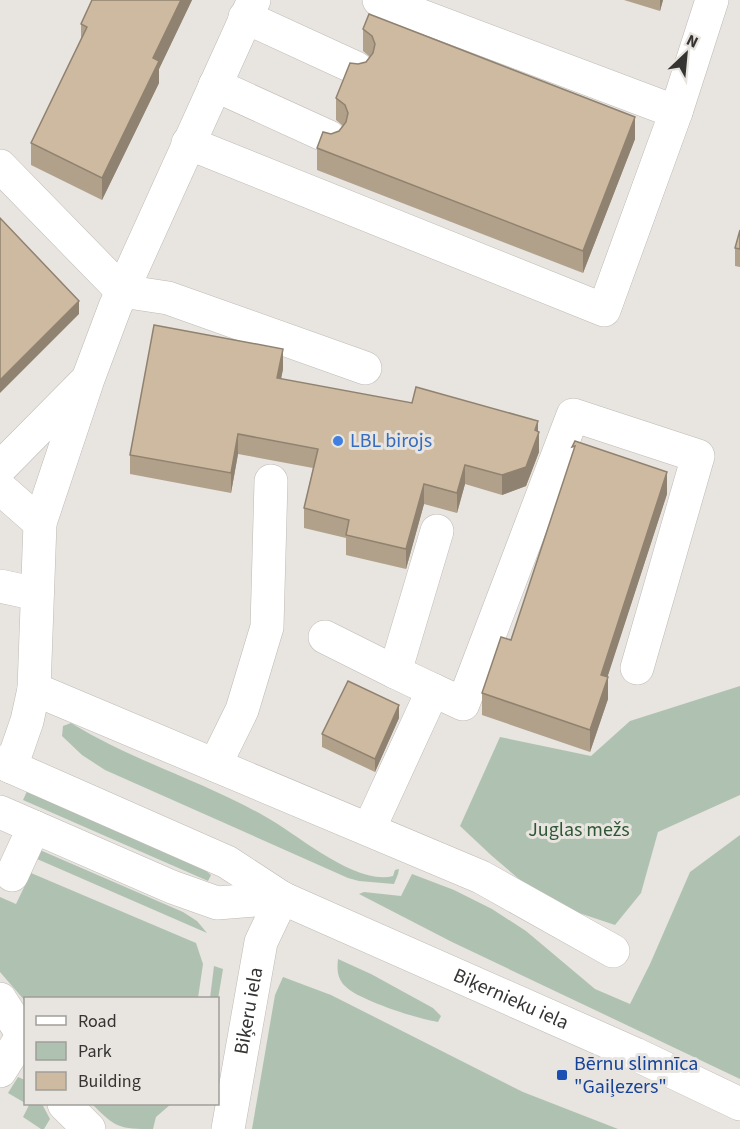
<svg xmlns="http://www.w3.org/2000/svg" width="740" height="1129" font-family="'Source Sans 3',sans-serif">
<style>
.green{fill:#afc2b1}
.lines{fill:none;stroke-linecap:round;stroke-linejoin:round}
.minor-casing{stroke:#bebab6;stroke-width:34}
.major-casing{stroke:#bebab6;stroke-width:34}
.minor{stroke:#fff;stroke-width:33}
.major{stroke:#fff;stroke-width:33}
.wall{fill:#b1a08a}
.shaded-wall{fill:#908270}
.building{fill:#cebaa0;stroke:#908270;stroke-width:1.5}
.shop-dot{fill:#3f7fe0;stroke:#e8e4df;stroke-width:2}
.transit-dot{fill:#1a4fb4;stroke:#e8e4df;stroke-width:2}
.labels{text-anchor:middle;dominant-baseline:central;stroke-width:6;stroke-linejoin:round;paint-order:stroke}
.shop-label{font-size:20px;fill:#366cbe;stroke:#e8e4df;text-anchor:start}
.park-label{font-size:20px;fill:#2f5735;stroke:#e8e4df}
.street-label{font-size:20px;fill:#353432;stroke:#e8e4df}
.transit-label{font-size:20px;fill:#164399;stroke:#e8e4df;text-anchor:start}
</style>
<rect width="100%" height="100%" fill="#e8e4df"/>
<path class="green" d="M 740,686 L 740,795 L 658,832 L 641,893 L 615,925 L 546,902 L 492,856 L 460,826 L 500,737 L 591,756 L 630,721 Z
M 71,723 C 133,761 203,781 266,817 C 297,834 356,886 393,876 L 395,870 L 399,869 L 398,874 L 394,884 L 359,881 L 348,878 L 105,770 L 82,755 L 62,736 L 63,726 Z
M 28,789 L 196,862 L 211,875 L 208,881 L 23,800 Z
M 740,835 L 740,1079 L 452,942 L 359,894 L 364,892 L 401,896 L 412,874 L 454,890 L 492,909 L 526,931 L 595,989 L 630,1004 L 650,964 L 690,872 Z
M 40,850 L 183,912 L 197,921 L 207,933 L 37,859 Z
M 31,873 L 196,943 L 203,964 L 198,998 L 26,998 L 25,1001 L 0,972 L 0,897 L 16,904 Z
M 338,959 L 371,974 L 433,1008 L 441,1016 L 438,1022 C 418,1019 358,1000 345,986 C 337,978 337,969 338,959 Z
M 214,966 L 223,969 L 218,999 L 210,998 Z
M 283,977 L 331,995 L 523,1092 L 618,1129 L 252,1129 L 275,995 Z
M 18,1077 L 25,1080 L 25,1103 L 8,1093 Z
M 27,1104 L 42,1104 L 50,1119 L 44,1129 L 41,1129 L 23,1117 L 29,1105 Z
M 92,1104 L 171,1104 L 156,1117 L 153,1129 C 119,1129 116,1128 92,1104 Z"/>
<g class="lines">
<g class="minor-casing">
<g id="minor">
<path d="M 379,0 L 676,112"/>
<path d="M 245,17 L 356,68"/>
<path d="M 215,85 L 329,137"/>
<path d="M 188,143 L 604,310 L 676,112 L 712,0"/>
<path d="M 0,166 L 122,291 L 168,298 L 365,368"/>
<path d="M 0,468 L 83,384"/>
<path d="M 0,488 L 40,523"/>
<path d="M 0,586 L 37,594"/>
<path d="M 325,637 L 395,672"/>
<path d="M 34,689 L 481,877 L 613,951"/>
<path d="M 433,690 L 395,672 L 437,531"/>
<path d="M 215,765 L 242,710 L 267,627 L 271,481"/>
<path d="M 11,767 L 27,721 L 34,689 L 40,523 L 88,379 L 115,307 L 254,0"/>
<path d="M 369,829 L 433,690 L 463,704 L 573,415 L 698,456 L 637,668"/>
<path d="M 12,875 L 34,827"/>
<path d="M 0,999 L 26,1040"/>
<path d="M 0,1071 L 23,1035"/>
<path d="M 64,1104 L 89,1129"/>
<path id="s1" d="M 228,1129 L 261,942 L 282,898"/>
</g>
</g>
<g class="major-casing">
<g id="major">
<path id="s2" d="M 0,762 L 227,862 L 282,898 L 635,1054 L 740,1104"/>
<path d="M 0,812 L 172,887 L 217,903 L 282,898"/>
</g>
</g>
<use href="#minor" class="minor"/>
<use href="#major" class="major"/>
</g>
<path class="wall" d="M 92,0 L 192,0 L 159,69 L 159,83 L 102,200 L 31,165 L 31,143 L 81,40 L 81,24 Z
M 624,0 L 663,0 L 660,11 Z
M 363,29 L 635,139 L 583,273 L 317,170 L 317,148 L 331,134 L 339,131 L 343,126 L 336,120 L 336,98 L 358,64 L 366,62 L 370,57 L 363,51 Z
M 740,230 L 740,267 L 735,266 L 735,248 Z
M 283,369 L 281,379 L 538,431 L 539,452 L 526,486 L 502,495 L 465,484 L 457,513 L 424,504 L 406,569 L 346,555 L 346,538 L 304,528 L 304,508 L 313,468 L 238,454 L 231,493 L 130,474 L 130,455 Z
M 667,494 L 607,677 L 608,699 L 590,752 L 482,715 L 482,693 L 511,640 Z
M 399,718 L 375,772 L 322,747 L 322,734 Z"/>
<path class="shaded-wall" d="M 181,0 L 192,0 L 159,69 L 159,83 L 102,200 L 102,178 L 153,58 Z
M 660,0 L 663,0 L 660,11 Z
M 635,117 L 635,139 L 583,273 L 583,251 Z
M 79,301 L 79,314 L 0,393 L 0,380 Z
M 283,349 L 283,369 L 277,398 L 277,378 Z
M 538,421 L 538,435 L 539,432 L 539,452 L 526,486 L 502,495 L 502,475 L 535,430 Z
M 238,434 L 238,454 L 231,493 L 231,473 Z
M 465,465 L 465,484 L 457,513 L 457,493 Z
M 667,472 L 667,494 L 601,697 L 601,675 Z
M 424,484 L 424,504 L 406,569 L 406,549 Z
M 608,677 L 608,699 L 590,752 L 590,730 Z
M 399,705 L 399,718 L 375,772 L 375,759 Z"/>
<path class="building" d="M 92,0 L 181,0 L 153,58 L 159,61 L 102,178 L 31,143 L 87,27 L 81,24 Z
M 369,14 L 635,117 L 583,251 L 317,148 L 323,132 L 331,134 L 339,131 L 346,122 L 348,113 L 345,105 L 336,98 L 350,63 L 358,64 L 366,62 L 373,53 L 375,44 L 372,36 L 363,29 Z
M 0,218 L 79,301 L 0,380 Z
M 740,230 L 740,249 L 735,248 Z
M 154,325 L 283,349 L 277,378 L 412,403 L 416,387 L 538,421 L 535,430 L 539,432 L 526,467 L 502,475 L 465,465 L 457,493 L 424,484 L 406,549 L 346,535 L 349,520 L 304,508 L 318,449 L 238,434 L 231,473 L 130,455 Z
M 575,441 L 667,472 L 601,675 L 608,677 L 590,730 L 482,693 L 501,637 L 511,640 L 575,446 L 572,447 Z
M 348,681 L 399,705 L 375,759 L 322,734 Z"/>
<circle class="shop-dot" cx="338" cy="441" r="6"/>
<rect class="transit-dot" x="556" y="1069" width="12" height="12" rx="3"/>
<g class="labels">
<g class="shop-label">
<text x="350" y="441">LBL birojs</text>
</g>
<g class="park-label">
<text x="579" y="830">Juglas mežs</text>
</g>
<g class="street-label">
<text stroke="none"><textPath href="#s2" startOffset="564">Biķernieku iela</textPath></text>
<text stroke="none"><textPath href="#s1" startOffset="120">Biķeru iela</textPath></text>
</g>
<g class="transit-label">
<text x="574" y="1064">Bērnu slimnīca<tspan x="574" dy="23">"Gaiļezers"</tspan></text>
</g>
</g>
<rect x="24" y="997" width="195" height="108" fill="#e8e4df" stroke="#a09e9a" stroke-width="1.5"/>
<rect x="36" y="1016" width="30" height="9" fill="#ffffff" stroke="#a09e9a" stroke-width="1.5"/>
<text x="78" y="1027" font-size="18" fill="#353432">Road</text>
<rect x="36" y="1042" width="30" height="18" fill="#afc2b1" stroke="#a09e9a" stroke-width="1.5"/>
<text x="78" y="1057" font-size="18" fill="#353432">Park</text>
<rect x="36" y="1072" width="30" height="18" fill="#cebaa0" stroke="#a09e9a" stroke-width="1.5"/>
<text x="78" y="1087" font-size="18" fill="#353432">Building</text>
<g transform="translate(686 54) rotate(26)" stroke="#e8e4df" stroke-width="4.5" paint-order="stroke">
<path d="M0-4.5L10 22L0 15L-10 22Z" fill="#353432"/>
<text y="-9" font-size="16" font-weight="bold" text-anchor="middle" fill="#353432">N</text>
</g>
</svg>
